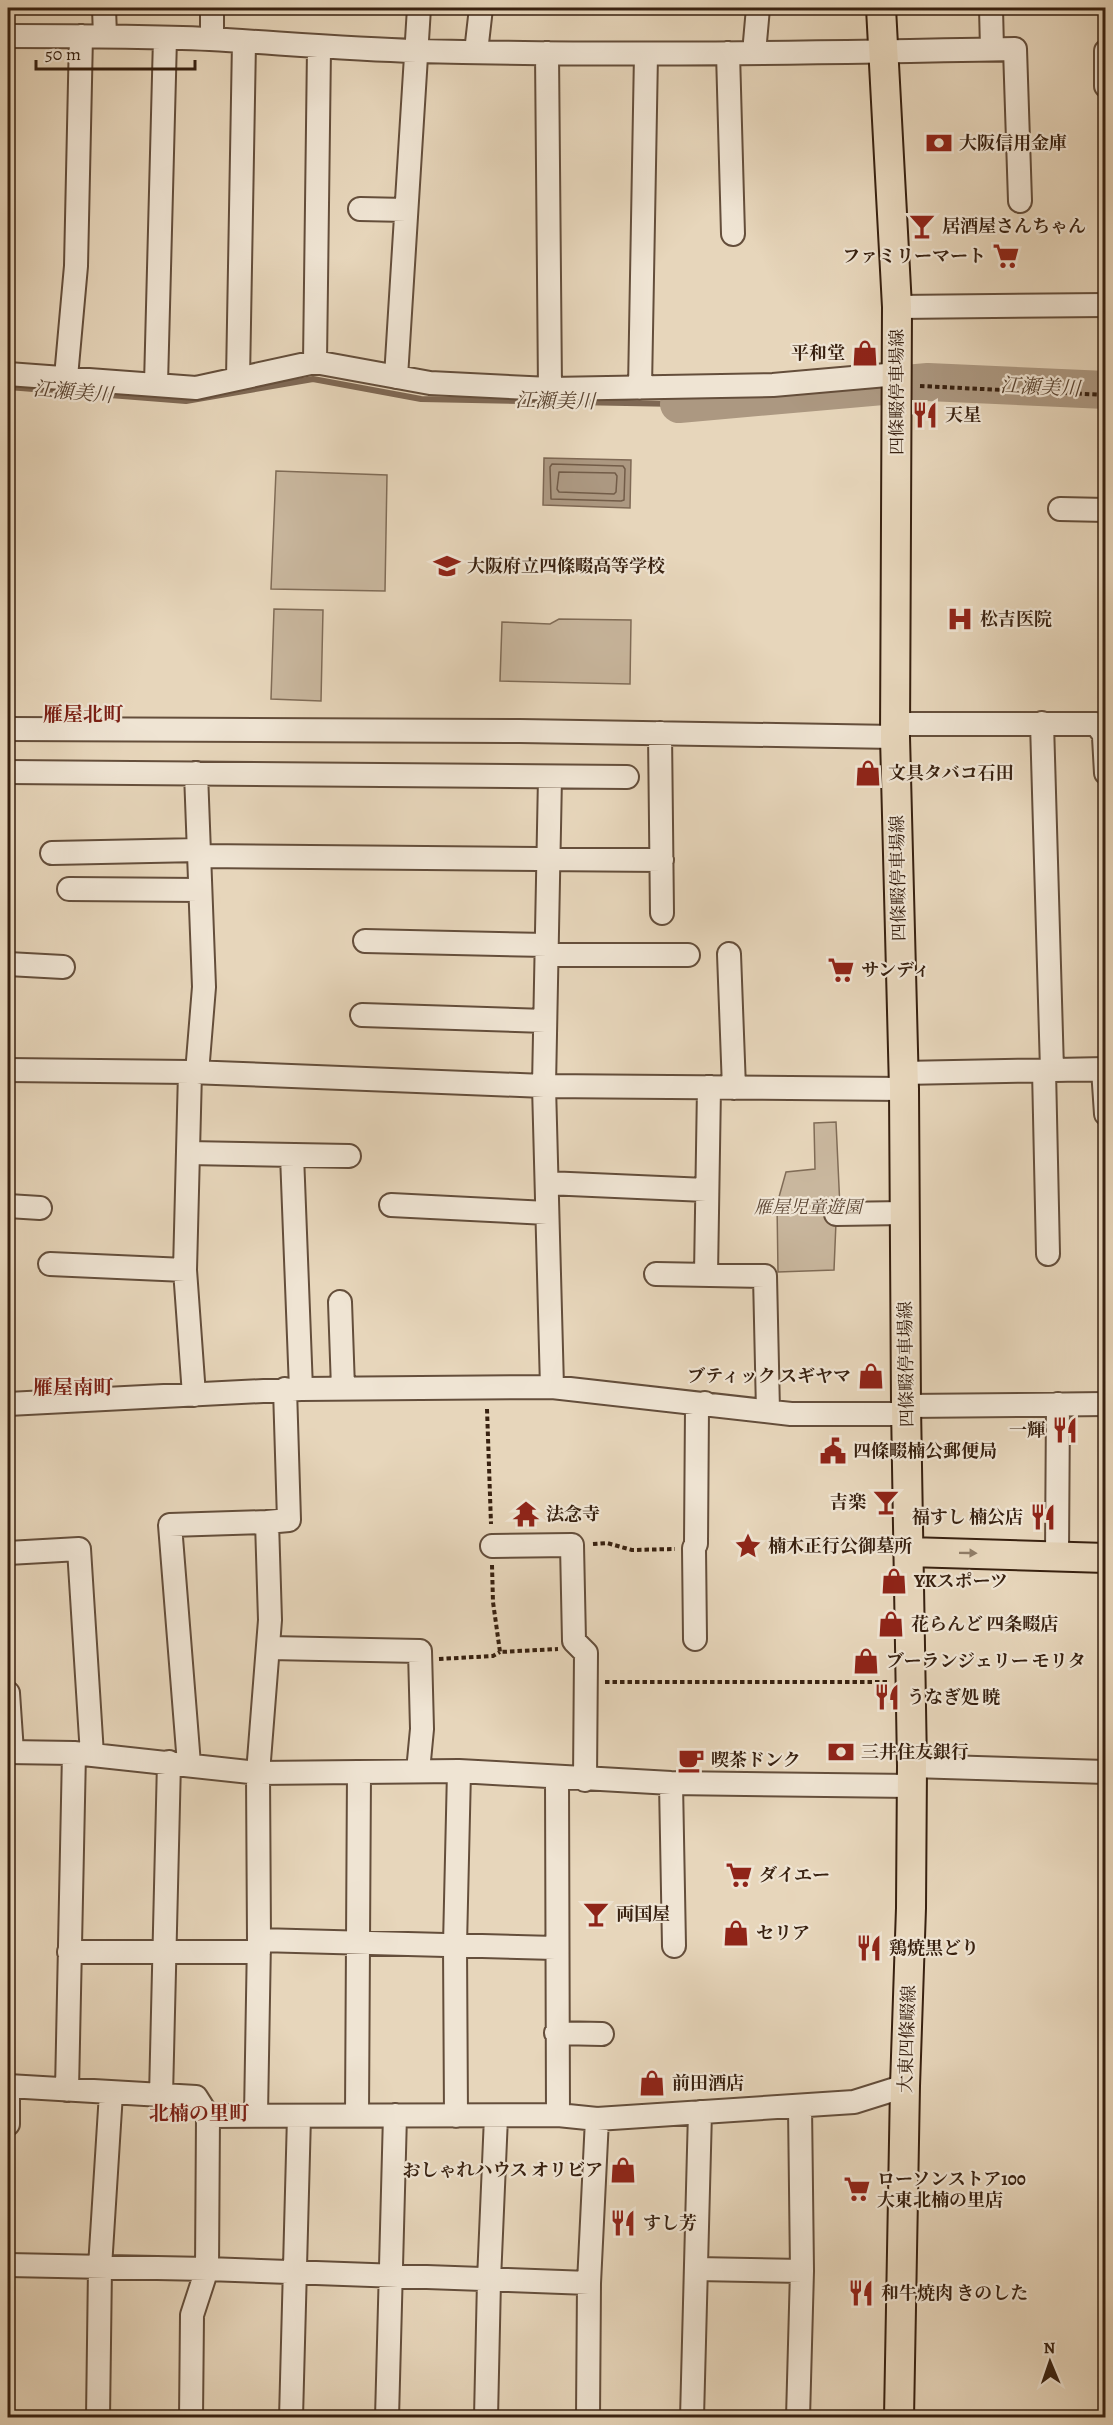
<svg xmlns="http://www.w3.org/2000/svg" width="1113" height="2425" font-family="Alegreya,'Noto Serif JP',serif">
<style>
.green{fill:#c9b79e;stroke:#806c57;stroke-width:1.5}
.water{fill:#ac9881;stroke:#7e6854;stroke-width:1.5}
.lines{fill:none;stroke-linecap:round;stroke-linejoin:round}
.shore{stroke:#725c48;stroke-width:1.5}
.stream{stroke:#7e6854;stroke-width:6}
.river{stroke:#ac9881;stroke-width:38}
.minor-casing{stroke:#644e3b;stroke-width:26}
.major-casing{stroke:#382110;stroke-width:32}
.path{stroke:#382110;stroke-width:4;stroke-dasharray:4.5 3;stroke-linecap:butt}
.minor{stroke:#efe4d3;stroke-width:22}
.major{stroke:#e7d6bb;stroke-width:28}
.oneway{fill:#907c66}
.labels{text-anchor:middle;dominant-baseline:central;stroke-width:4.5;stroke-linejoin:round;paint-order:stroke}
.poi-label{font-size:18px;font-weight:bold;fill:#382110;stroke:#efe4d3;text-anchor:start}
.street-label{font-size:18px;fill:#382110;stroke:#efe4d3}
.park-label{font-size:18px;font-style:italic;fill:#5c4634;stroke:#efe4d3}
.water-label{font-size:20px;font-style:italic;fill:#5b4532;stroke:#efe4d3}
.neighbourhood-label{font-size:20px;font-weight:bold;fill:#7a1f14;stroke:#efe4d3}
</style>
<rect width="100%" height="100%" fill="#e7d6bb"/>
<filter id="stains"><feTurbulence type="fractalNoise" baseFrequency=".00333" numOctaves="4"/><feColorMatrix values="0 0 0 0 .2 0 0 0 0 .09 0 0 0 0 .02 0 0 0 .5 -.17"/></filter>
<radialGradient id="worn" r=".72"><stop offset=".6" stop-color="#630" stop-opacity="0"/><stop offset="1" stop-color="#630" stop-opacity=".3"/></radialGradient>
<path class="green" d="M 276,471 L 387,475 L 385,591 L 271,589 Z
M 274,609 L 323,610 L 321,701 L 271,699 Z
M 559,619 L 631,620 L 630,684 L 500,681 L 502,622 L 550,624 Z
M 836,1122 L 840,1208 L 836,1222 L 834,1270 L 778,1272 L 777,1204 L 786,1172 L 815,1169 L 814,1123 Z"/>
<path class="water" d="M 544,458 L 631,460 L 630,508 L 543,505 Z"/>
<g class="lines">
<path class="shore" d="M 552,464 L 623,466 L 625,469 L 624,500 L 621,501 L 551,499 L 550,467 Z
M 559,472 L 615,473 L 617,476 L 616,492 L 614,494 L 559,492 L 557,489 Z"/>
<path class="stream" d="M 8,387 L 186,401 L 313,379 L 421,399 L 679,404"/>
<path class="river" d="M 679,404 L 928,382 L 1106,390"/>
<g class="minor-casing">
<path id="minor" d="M 104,8 L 105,36
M 212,8 L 212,39
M 991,8 L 992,49
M 8,36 C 75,36 142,36 210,39 C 279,43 348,49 417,51 C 616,56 815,53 1015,49 L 1020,201
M 1106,51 L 1106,86
M 476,52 L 481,8
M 547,53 L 550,389
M 728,53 L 733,234
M 754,53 L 758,8
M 360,209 L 406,210
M 897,307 L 1106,305
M 315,362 L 319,48
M 8,374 L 196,388 L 315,362 L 430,383 L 550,389 L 773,385 L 898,374
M 66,377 L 76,266 L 81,36
M 396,377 L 419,8
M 238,379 L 244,42
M 156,384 L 165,38
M 640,388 L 646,54
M 1060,509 L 1106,510
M 1042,723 L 1052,1070
M 895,724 L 1096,724 L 1106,737
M 8,729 L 520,731 L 895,737
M 660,733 L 662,913
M 1104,737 L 1106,773
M 8,772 L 627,777
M 196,773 L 204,987 L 197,1073
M 550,777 L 544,1086 L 552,1387
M 52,853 L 199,850
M 199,856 L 662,860
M 69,889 L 200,890
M 365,941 L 547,945
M 729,954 L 734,1088
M 547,955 L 688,955
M 8,964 L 63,967
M 362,1015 L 545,1021
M 1103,1069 L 1106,1114
M 8,1070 L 190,1072 L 544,1086 L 904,1089
M 1044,1070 L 1048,1254
M 190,1072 L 185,1270 L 194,1395
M 902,1073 L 1106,1069
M 188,1153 L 349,1156
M 292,1155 L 301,1389
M 547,1183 L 706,1190
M 391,1205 L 547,1213
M 8,1206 L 40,1208
M 836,1214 L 905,1213
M 50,1264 L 185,1270
M 656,1274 L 765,1276 L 768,1411
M 706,1275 L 709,1087
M 340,1302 L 343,1388
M 8,1404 L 301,1389 L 552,1387 L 791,1414 L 906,1414
M 906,1406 L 1106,1404
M 492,1546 L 572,1545 L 574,1641 L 586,1653 L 585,1780
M 8,1553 L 79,1549 L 92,1755
M 1057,1556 L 1058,1404
M 695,1639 L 694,1548 L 696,1544 L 697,1407 L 705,1403
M 270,1648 L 420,1651 L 422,1729 L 418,1771
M 8,1693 L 12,1752
M 8,1752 L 74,1753 L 258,1773 L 459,1771 L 671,1783 L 911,1786
M 189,1764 L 170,1525 L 267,1522
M 912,1766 L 1106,1772
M 557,1777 L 558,2115
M 671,1783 L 674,1946
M 259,1940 L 555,1948
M 69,1952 L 259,1952
M 556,2033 L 602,2034
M 8,2086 L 196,2097 L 208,2116 L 207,2269 L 192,2315 L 191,2418
M 67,2090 L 74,1753
M 161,2096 L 169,1762
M 256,2115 L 259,1940 L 258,1773 L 270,1620 L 267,1522 L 289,1520 L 285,1389
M 357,2115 L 359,1772
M 208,2116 L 558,2115 L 597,2119 L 854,2102 L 905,2086
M 456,2116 L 455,1945 L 459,1771
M 8,2124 L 8,2086
M 8,2265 L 207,2269 L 589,2283
M 696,2269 L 802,2271
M 98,2418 L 100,2267 L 111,2093
M 291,2418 L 299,2116
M 387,2418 L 395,2115
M 486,2418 L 489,2280 L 496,2117
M 588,2418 L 589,2283 L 597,2119
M 692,2418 L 700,2112
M 798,2418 L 802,2271 L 800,2106"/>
</g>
<g class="major-casing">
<path id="major" d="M 881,8 L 897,307 L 895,737 L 904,1089 L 906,1406 L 912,1766 L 911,1908 L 905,2086 L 899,2418
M 909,1552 L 1106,1558"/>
</g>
<path class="path" d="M 920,386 L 1106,395
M 487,1409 L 491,1524
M 593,1544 L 607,1543 L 632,1550 L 675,1549
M 492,1565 L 493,1602 L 500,1652 L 558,1649
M 439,1659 L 493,1656 L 500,1652
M 605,1682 L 889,1682"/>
<use href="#minor" class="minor"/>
<use href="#major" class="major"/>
</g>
<defs><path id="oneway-solid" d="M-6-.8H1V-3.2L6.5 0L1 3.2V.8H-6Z" transform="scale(1.5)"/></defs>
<use class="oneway" href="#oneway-solid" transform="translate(968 1553) rotate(1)"/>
<defs>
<g id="bank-bare" transform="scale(2.07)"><path d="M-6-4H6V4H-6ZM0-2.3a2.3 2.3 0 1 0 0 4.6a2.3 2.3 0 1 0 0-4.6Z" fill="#8f2418" stroke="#efe4d3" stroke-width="2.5" paint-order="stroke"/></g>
<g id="bar-bare" transform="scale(2.07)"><path d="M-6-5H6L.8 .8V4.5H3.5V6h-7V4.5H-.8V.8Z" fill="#8f2418" stroke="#efe4d3" stroke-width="2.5" paint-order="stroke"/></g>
<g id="supermarket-bare" transform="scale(2.07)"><path d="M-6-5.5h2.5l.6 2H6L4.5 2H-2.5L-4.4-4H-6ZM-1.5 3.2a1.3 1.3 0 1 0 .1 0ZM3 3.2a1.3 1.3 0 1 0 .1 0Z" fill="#8f2418" stroke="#efe4d3" stroke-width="2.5" paint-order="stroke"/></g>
<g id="shop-bare" transform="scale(2.07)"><path d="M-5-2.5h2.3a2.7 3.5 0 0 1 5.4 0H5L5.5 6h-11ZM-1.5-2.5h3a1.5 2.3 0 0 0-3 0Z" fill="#8f2418" stroke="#efe4d3" stroke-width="2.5" paint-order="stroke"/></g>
<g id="restaurant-bare" transform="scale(2.07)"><path d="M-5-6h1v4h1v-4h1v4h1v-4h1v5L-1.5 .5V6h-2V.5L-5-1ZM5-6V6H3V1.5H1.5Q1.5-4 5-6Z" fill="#8f2418" stroke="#efe4d3" stroke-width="2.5" paint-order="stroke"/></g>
<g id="school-bare" transform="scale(2.07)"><path d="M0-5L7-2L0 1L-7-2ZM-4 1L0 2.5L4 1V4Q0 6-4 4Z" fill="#8f2418" stroke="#efe4d3" stroke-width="2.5" paint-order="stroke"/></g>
<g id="hospital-bare" transform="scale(2.07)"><path d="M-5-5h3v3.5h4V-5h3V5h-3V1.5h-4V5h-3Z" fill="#8f2418" stroke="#efe4d3" stroke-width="2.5" paint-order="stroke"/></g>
<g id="civic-bare" transform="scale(2.07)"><path d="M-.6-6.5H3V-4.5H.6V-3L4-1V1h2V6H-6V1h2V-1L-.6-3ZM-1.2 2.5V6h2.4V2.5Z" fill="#8f2418" stroke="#efe4d3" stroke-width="2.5" paint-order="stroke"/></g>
<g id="temple-bare" transform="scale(2.07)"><path d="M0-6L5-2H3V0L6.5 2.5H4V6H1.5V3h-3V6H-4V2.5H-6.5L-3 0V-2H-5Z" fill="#8f2418" stroke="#efe4d3" stroke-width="2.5" paint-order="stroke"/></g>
<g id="sight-bare" transform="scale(2.07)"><path d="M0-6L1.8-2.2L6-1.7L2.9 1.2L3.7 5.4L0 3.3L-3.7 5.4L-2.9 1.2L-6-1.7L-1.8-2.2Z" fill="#8f2418" stroke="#efe4d3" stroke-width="2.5" paint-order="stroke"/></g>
<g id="cafe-bare" transform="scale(2.07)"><path d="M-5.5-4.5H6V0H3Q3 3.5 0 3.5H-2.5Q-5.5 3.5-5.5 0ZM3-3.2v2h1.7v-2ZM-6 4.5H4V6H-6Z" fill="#8f2418" stroke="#efe4d3" stroke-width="2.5" paint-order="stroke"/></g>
</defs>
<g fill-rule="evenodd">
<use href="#bank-bare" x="939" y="143"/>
<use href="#bar-bare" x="922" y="226"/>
<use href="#supermarket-bare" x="1006" y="256"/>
<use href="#shop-bare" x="865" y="353"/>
<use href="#restaurant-bare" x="925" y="415"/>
<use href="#school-bare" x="447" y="566"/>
<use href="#hospital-bare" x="960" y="619"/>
<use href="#shop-bare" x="868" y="773"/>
<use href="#supermarket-bare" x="841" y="970"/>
<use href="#shop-bare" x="871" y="1376"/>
<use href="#restaurant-bare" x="1065" y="1430"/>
<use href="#civic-bare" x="833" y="1451"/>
<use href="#bar-bare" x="886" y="1502"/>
<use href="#temple-bare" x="526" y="1514"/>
<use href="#restaurant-bare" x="1043" y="1517"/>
<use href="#sight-bare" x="748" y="1546"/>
<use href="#shop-bare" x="894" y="1581"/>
<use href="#shop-bare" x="891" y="1624"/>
<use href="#shop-bare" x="866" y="1661"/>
<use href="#restaurant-bare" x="887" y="1697"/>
<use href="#bank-bare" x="841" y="1752"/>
<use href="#cafe-bare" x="691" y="1760"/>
<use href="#supermarket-bare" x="739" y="1875"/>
<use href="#bar-bare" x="596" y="1914"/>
<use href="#shop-bare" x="736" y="1933"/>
<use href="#restaurant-bare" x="869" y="1948"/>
<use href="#shop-bare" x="652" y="2083"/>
<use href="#shop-bare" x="623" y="2170"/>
<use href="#supermarket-bare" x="857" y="2189"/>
<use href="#restaurant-bare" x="623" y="2223"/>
<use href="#restaurant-bare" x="861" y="2293"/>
</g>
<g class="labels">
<g class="poi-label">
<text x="959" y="143">大阪信用金庫</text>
<text x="942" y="226">居酒屋さんちゃん</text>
<text x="986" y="256" text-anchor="end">ファミリーマート</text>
<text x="845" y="353" text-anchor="end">平和堂</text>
<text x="945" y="415">天星</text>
<text x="467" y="566">大阪府立四條畷高等学校</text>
<text x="980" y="619">松吉医院</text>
<text x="888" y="773">文具タバコ石田</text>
<text x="861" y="970">サンディ</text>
<text x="851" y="1376" text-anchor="end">ブティック スギヤマ</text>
<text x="1045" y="1430" text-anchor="end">一輝</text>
<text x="853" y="1451">四條畷楠公郵便局</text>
<text x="866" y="1502" text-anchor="end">吉楽</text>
<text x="546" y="1514">法念寺</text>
<text x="1023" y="1517" text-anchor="end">福すし 楠公店</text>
<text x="768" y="1546">楠木正行公御墓所</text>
<text x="914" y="1581">YKスポーツ</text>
<text x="911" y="1624">花らんど 四条畷店</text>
<text x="886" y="1661">ブーランジェリー モリタ</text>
<text x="907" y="1697">うなぎ処 暁</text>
<text x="861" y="1752">三井住友銀行</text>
<text x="711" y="1760">喫茶ドンク</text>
<text x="759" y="1875">ダイエー</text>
<text x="616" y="1914">両国屋</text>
<text x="756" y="1933">セリア</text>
<text x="889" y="1948">鶏焼黒どり</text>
<text x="672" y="2083">前田酒店</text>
<text x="603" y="2170" text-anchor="end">おしゃれハウス オリビア</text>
<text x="877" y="2179">ローソンストア100<tspan x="877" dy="21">大東北楠の里店</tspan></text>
<text x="643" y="2223">すし芳</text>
<text x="881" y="2293">和牛焼肉 きのした</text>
</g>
<g class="street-label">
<text transform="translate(897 392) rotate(-90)">四條畷停車場線</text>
<text transform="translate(898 878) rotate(-91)">四條畷停車場線</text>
<text transform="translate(906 1364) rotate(-91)">四條畷停車場線</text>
<text transform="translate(907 2039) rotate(-88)">大東四條畷線</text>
</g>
<g class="park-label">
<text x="808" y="1207">雁屋児童遊園</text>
</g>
<g class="water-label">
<text transform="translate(1040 387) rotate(3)">江瀬美川</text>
<text transform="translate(73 392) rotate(5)">江瀬美川</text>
<text transform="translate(555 401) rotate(1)">江瀬美川</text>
</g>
<g class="neighbourhood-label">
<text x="83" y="714">雁屋北町</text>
<text x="73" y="1387">雁屋南町</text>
<text x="199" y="2113">北楠の里町</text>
</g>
</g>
<rect width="1113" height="2425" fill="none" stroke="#e7d6bb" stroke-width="30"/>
<rect x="9" y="9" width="1095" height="2407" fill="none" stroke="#382110" stroke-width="3"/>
<rect x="15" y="15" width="1083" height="2395" fill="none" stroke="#382110" stroke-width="1.5"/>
<g transform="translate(1050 2362) rotate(358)" stroke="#efe4d3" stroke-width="4.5" paint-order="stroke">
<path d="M0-4.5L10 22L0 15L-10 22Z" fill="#382110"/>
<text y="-9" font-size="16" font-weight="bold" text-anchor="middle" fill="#382110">N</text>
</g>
<path d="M36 60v9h159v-9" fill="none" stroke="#382110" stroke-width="3"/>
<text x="45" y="60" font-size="18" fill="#382110" stroke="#efe4d3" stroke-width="4.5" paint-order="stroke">50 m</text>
<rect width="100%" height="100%" filter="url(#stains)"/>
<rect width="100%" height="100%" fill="url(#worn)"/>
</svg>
